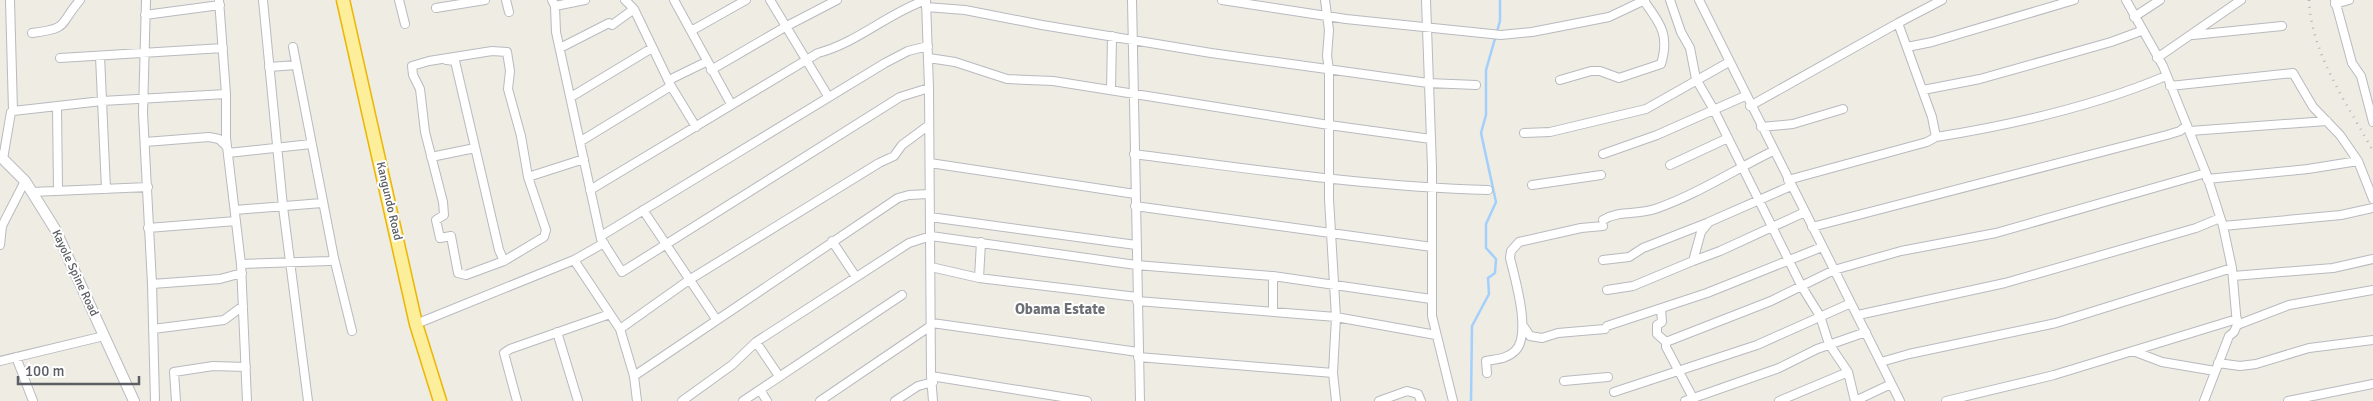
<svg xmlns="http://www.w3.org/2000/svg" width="2373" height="401" font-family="Signika,sans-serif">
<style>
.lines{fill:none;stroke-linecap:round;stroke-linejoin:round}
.stream{stroke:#a3cffd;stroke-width:2.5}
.minor-casing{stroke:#b8babf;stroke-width:10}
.secondary-casing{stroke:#b9bbc1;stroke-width:12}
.trunk-casing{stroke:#ecb604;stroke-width:15}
.minor{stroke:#fff;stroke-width:8}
.secondary{stroke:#fff;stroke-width:10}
.trunk{stroke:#fcee9a;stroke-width:12}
.rail{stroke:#b4b5b5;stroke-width:2.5;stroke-dasharray:1 6;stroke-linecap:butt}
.labels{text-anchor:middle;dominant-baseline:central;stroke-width:4;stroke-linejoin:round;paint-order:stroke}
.street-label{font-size:12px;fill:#5b5e63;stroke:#fff}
.quarter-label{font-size:15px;font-weight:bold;fill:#6c7075;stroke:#fff}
</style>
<rect width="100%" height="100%" fill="#eeece3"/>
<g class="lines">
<path class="stream" d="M 1471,401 L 1472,326 L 1489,294 L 1488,278 L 1495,273 L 1496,259 L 1486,248 L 1486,224 L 1496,202 L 1481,133 L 1486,115 L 1486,70 L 1500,21 L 1500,0"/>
<g class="minor-casing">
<path id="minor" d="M 146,0 L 143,113 L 152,284 L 155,401
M 219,0 L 226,94 L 226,138 L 241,264 L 247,401
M 263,0 L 283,207 L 308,401
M 399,0 L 405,24
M 506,0 L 509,12
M 552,0 L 555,6 L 556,32 L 601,239 L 622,272 L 900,97 L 929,88
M 625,0 L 634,9 L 671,86 L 696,127
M 674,0 L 731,104
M 770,0 L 828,96
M 926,0 L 929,88 L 931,376 L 933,401
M 1132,0 L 1140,401
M 1222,0 L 1346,19 L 1501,35 L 1532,32 L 1609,17 L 1645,0
M 1325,0 L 1329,30 L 1327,56 L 1329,69 L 1329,199 L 1336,317 L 1333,373 L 1336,401
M 1426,0 L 1432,167 L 1432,316 L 1453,401
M 1670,0 L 1681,32 L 1690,48 L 1696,79 L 1714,110 L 1802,287 L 1820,316 L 1829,344 L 1848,372
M 1699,0 L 1900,401
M 2126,0 L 2163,66 L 2206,173 L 2223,226 L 2232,268 L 2237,325 L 2234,332 L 2229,336 L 2204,401
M 2335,0 L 2352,63 L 2361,76 L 2373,122
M 2335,4 L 2349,0
M 555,6 L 585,0
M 926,7 L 965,10 L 1042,25 L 1211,53 L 1428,83 L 1476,85
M 436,8 L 485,0
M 145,15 L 220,5
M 2134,17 L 2160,0
M 691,31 L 746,0
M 32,33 C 71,28 58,25 80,0
M 2193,35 L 2282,26
M 1907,47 L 1932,42 L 2074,0
M 560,48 L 609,23 L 612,25 L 634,9
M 100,56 L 106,189
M 60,58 L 223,48
M 929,58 L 955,62 L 1007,79 L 1053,81 L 1329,125 L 1431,139
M 2157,58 L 2241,0
M 446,60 L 455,61 L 499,250 L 504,261
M 269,67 L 296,65
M 711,70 L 785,27 L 837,0
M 669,80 L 706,62
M 1560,80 L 1591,71 L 1600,71 L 1619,78 L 1661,64 C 1670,35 1660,23 1644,1
M 2170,86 L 2293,73 L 2313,107 L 2340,135 L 2358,161 L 2373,199
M 1111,90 L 1112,36
M 1923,90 L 1980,79 L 2111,42 L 2141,31
M 571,97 L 652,48
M 57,106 L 58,190
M 1750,106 L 1898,23
M 13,111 L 102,101 L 226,94
M 1761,127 L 1793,124 L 1843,109
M 2190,131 L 2327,121
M 1524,133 L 1550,132 L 1646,109 L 1729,62
M 1936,137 L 1932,117 L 1898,23 L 1942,0
M 581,141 L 671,86
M 145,142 L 209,137 L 219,139 L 227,147
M 228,153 L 311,144
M 1134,154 C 1252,169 1370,187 1488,190
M 1603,154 L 1657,135 L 1745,96
M 431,157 L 475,148
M 3,159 L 11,112 L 13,111 L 10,0
M 930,163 L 1135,194
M 1670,165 L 1728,138
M 528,177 L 521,136 L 508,89 L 510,71 L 507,52 L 492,51 L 429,61 L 412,66 L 413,75 L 420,89 L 425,132 L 443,202 L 444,215 L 436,220 L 440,238 L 451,236 L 458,273 L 466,275 L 504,261 L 544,237 L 546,230 L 528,177 L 584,159
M 2207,179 L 2308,169 L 2358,161
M 1788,180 L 1927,142 L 1936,137 C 2011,125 2097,105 2166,76
M 1532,185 L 1601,175
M 590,190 L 818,53 C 857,43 888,13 926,0
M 32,192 L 148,187
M 1135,206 L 1432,247
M 235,210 L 322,203
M 643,210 L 716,319
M 930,217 L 1136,245
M 1603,220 C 1619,210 1638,215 1655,209 C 1696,195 1734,170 1773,151
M 2223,226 L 2341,215 L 2373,208
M 1812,227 L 2167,135 L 2180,131 L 2187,125
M 148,228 L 236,221
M 601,236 L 885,63 L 908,51 L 928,46
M 832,241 L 856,277
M 0,245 L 2,226 L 25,181
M 334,258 L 352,331
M 574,260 L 620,329 L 634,376 L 637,401
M 1603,260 L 1629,257 L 1643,248 L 1707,223
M 1693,261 L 1720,251 L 1805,212
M 241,264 L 330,261 L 334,258 L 293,47
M 931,267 L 979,278 L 1137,297
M 2233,276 L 2333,268 L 2373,259
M 979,278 L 981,242
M 152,284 L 220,279 L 242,273
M 1607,290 L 1633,286 L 1693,261 L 1701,232 L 1709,222 L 1791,186
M 1137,301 L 1336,317 L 1436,335
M 1661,309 L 1662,322 L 1657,325 L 1657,334 L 1666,342 L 1666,347 L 1693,398
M 1273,312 L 1273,276
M 1858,315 L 2005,283 L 2196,228 L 2220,218
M 932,323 L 1138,352
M 416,324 L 574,260 L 604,243
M 2237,325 L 2289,305 L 2373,290
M 1607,326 L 1707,293 L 1822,247
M 1524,327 L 1530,336 L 1542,338 L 1558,333 L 1605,329
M 153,329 L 224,320 L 243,306
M 620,329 L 689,280 L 879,163 L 894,156 L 902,145 L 929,125
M 557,332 L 578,401
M 756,342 L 779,376
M 1666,342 L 1771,301 L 1834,270 L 1901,251 L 1996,233 L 2206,173
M 2133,351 L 2162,362 L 2215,371
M 16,357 L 33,401
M 1138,357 L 1333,373
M 0,361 L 104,336
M 1881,362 L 1909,354 L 2056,323 L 2232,268
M 2218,363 L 2240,366 L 2256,364 L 2309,348 L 2373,340
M 1487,373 L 1486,361 C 1496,359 1507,359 1515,351 C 1532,335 1515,279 1510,258 L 1511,251 L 1519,242 L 1581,228 L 1603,226
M 634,376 L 898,198 L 909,195 L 929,194
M 931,376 L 1087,401
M 1564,381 L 1608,377
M 760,390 L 767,401
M 1614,392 L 1757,345 L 1851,303
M 176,401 L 174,372 L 213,366 L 246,367
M 517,401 L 504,353 L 510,349 L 610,314
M 682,401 L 732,365 L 756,342 L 909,243 L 931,236 L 1136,265 L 1273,276 L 1431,299
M 743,401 L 902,295
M 820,401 L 932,325
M 895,401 L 918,386 L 933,382
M 1379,401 L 1407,391 L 1418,394 L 1421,401
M 1685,401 L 1779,368 L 1817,349 L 1866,332
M 1779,401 L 1848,372 L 1855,401
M 1855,401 L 1891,384
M 1946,401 L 2054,375 L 2237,319
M 2288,401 L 2373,384"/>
</g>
<g class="secondary-casing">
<path id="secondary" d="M 0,156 L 25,181 L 55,229 L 134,401"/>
</g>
<g class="trunk-casing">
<path id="trunk" d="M 343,0 L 416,324 L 440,401"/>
</g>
<use href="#minor" class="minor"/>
<use href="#secondary" class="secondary"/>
<use href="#trunk" class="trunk"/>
<path class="rail" d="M 2309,0 C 2311,54 2348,105 2373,151"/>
</g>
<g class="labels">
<g class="street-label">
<text transform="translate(389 201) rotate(77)">Kangundo Road</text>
<text transform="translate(75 273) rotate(65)">Kayole Spine Road</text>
</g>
<g class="quarter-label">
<text x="1060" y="309">Obama Estate</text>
</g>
</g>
<path d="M18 376v8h121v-8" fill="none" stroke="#5b5e63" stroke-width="2.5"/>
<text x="25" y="376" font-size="15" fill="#5b5e63" stroke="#ffffff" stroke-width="4" paint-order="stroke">100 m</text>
</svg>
